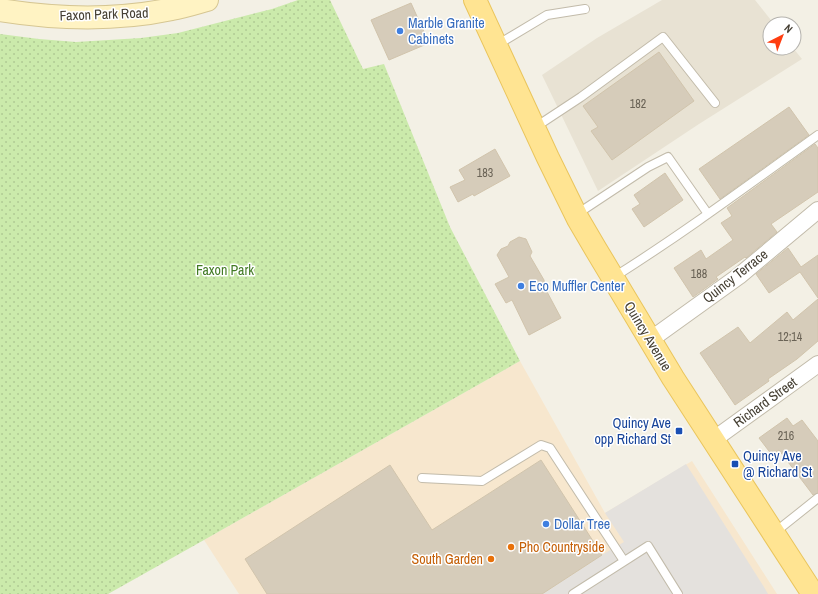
<svg xmlns="http://www.w3.org/2000/svg" width="818" height="594" font-family="'Archivo Narrow',sans-serif">
<style>
.residential{fill:#e8e2d3}
.commercial{fill:#f7e7ce}
.green{fill:url(#green-dots)}
.parking{fill:#e4e1dd}
.building{fill:#d6ccba;stroke:#d1c4ac}
.lines{fill:none;stroke-linecap:round;stroke-linejoin:round}
.lane-casing{stroke:#c2bbaa;stroke-width:10}
.street-casing{stroke:#c2bbaa;stroke-width:18}
.secondary-casing{stroke:#d6c692;stroke-width:24}
.primary-casing{stroke:#eac55c;stroke-width:24}
.lane{stroke:#fff;stroke-width:8}
.street{stroke:#fff;stroke-width:16}
.secondary{stroke:#fff3c3;stroke-width:22}
.primary{stroke:#ffe492;stroke-width:22}
.shop-dot{fill:#3f7fe0;stroke:#fff;stroke-width:1.5}
.transit-dot{fill:#1a4fb4;stroke:#fff;stroke-width:1.5}
.food-dot{fill:#e8710a;stroke:#fff;stroke-width:1.5}
.labels{text-anchor:middle;dominant-baseline:central;stroke-width:3;stroke-linejoin:round;paint-order:stroke}
.number-label{font-size:12px;fill:#6a6356}
.street-label{font-size:14px;fill:#464034;stroke:#fff}
.shop-label{font-size:14px;fill:#366cbe;stroke:#fff;text-anchor:start}
.park-label{font-size:14px;fill:#427b24;stroke:#fff}
.transit-label{font-size:14px;fill:#164399;stroke:#fff;text-anchor:end}
.food-label{font-size:14px;fill:#c56008;stroke:#fff;text-anchor:start}
</style>
<defs>
<pattern id="green-dots" width="8" height="8" patternUnits="userSpaceOnUse"><rect width="8" height="8" fill="#cbeaab"/><path d="M2 2h.1M6 6h.1" fill="none" stroke="#b0ca94" stroke-width="1.8" stroke-linecap="round"/></pattern>
</defs>
<rect width="100%" height="100%" fill="#f3f0e5"/>
<path class="residential" d="M 662,0 L 755,0 L 774,24 L 770,24 L 770,48 L 793,48 L 802,59 L 699,124 L 598,191 L 542,75 L 597,38 Z"/>
<path class="commercial" d="M 520,361 L 605,513 L 692,461 L 777,594 L 239,594 L 204,540 Z"/>
<path class="green" d="M 298,0 L 330,0 L 363,69 L 384,64 L 450,227 L 520,361 L 204,540 L 108,594 L 0,594 L 0,34 L 39,39 L 76,42 L 141,38 L 178,33 L 272,9 Z"/>
<path class="parking" d="M 686,464 L 764,587 L 768,594 L 542,594 L 602,555 L 624,542 L 605,513 Z"/>
<path class="building" d="M 411,3 L 429,43 L 389,60 L 371,20 Z
M 659,52 L 694,101 L 612,160 L 591,131 L 598,127 L 583,106 Z
M 789,107 L 809,135 L 720,199 L 699,169 Z
M 815,144 L 818,148 L 818,192 L 771,224 L 777,232 L 746,258 L 745,257 L 716,277 L 718,279 L 693,297 L 674,268 L 701,250 L 706,259 L 733,240 L 721,223 L 732,216 L 727,208 Z
M 495,149 L 510,176 L 474,196 L 473,194 L 458,202 L 450,187 L 465,180 L 459,170 Z
M 665,173 L 683,200 L 644,227 L 632,209 L 640,204 L 634,195 Z
M 519,237 L 526,239 L 532,252 L 530,256 L 544,280 L 545,288 L 561,318 L 529,335 L 512,300 L 506,303 L 495,284 L 509,277 L 497,255 L 501,249 L 508,246 L 510,242 Z
M 788,248 L 801,267 L 818,255 L 818,298 L 800,272 L 769,293 L 756,274 Z
M 818,299 L 818,341 L 797,359 L 768,379 L 769,381 L 735,405 L 700,353 L 738,327 L 750,343 L 787,312 L 793,320 Z
M 787,418 L 793,426 L 802,420 L 818,441 L 818,493 L 813,495 L 779,450 L 772,455 L 759,438 Z
M 541,460 L 602,555 L 542,594 L 267,594 L 245,559 L 390,465 L 432,530 Z"/>
<g class="lines">
<g class="lane-casing">
<path id="lane" d="M 497,45 L 547,15 L 585,9
M 534,128 L 581,97 L 663,37 L 715,103
M 577,214 L 648,167 L 668,157 L 708,214
M 614,277 C 684,233 751,183 818,135
M 422,478 L 482,481 L 541,445 L 550,448 L 624,561
M 774,533 L 818,498
M 573,594 L 648,546 L 678,594"/>
</g>
<g class="street-casing">
<path id="street" d="M 650,340 L 739,276 L 818,210
M 713,440 L 818,364"/>
</g>
<g class="secondary-casing">
<path id="secondary" d="M 0,10 C 56,19 115,21 172,9 C 184,7 196,3 207,0"/>
</g>
<g class="primary-casing">
<path id="primary" d="M 475,0 L 548,158 L 578,219 L 595,248 L 673,378 L 813,594"/>
</g>
<use href="#lane" class="lane"/>
<use href="#street" class="street"/>
<use href="#secondary" class="secondary"/>
<use href="#primary" class="primary"/>
</g>
<g class="shop-dot">
<circle cx="400" cy="31" r="4"/>
<circle cx="521" cy="286" r="4"/>
<circle cx="546" cy="524" r="4"/>
</g>
<g class="transit-dot">
<rect x="675" y="427" width="8" height="8" rx="2"/>
<rect x="731" y="460" width="8" height="8" rx="2"/>
</g>
<g class="food-dot">
<circle cx="511" cy="547" r="4"/>
<circle cx="491" cy="559" r="4"/>
</g>
<g class="labels">
<g class="number-label">
<text x="638" y="104">182</text>
<text x="485" y="173">183</text>
<text x="699" y="274">188</text>
<text x="790" y="337">12;14</text>
<text x="786" y="436">216</text>
</g>
<g class="street-label">
<text transform="translate(104 14) rotate(-2)">Faxon Park Road</text>
<text transform="translate(735 276) rotate(-38)">Quincy Terrace</text>
<text transform="translate(648 336) rotate(59)">Quincy Avenue</text>
<text transform="translate(765 402) rotate(-36)">Richard Street</text>
</g>
<g class="shop-label">
<text x="408" y="23">Marble Granite<tspan x="408" dy="16">Cabinets</tspan></text>
<text x="529" y="286">Eco Muffler Center</text>
<text x="554" y="524">Dollar Tree</text>
</g>
<g class="park-label">
<text x="225" y="270">Faxon Park</text>
</g>
<g class="transit-label">
<text x="671" y="423">Quincy Ave<tspan x="671" dy="16">opp Richard St</tspan></text>
<text x="743" y="456" text-anchor="start">Quincy Ave<tspan x="743" dy="16">@ Richard St</tspan></text>
</g>
<g class="food-label">
<text x="519" y="547">Pho Countryside</text>
<text x="483" y="559" text-anchor="end">South Garden</text>
</g>
</g>
<g transform="translate(782 36) rotate(42)"><circle r="19" fill="#ffffff" stroke="#b5b3ae"/>
<path d="M0-3L7 15L0 10L-7 15Z" fill="#ff3d10"/>
<text y="-6" font-size="11" font-weight="bold" text-anchor="middle" fill="#464034">N</text>
</g>
</svg>
